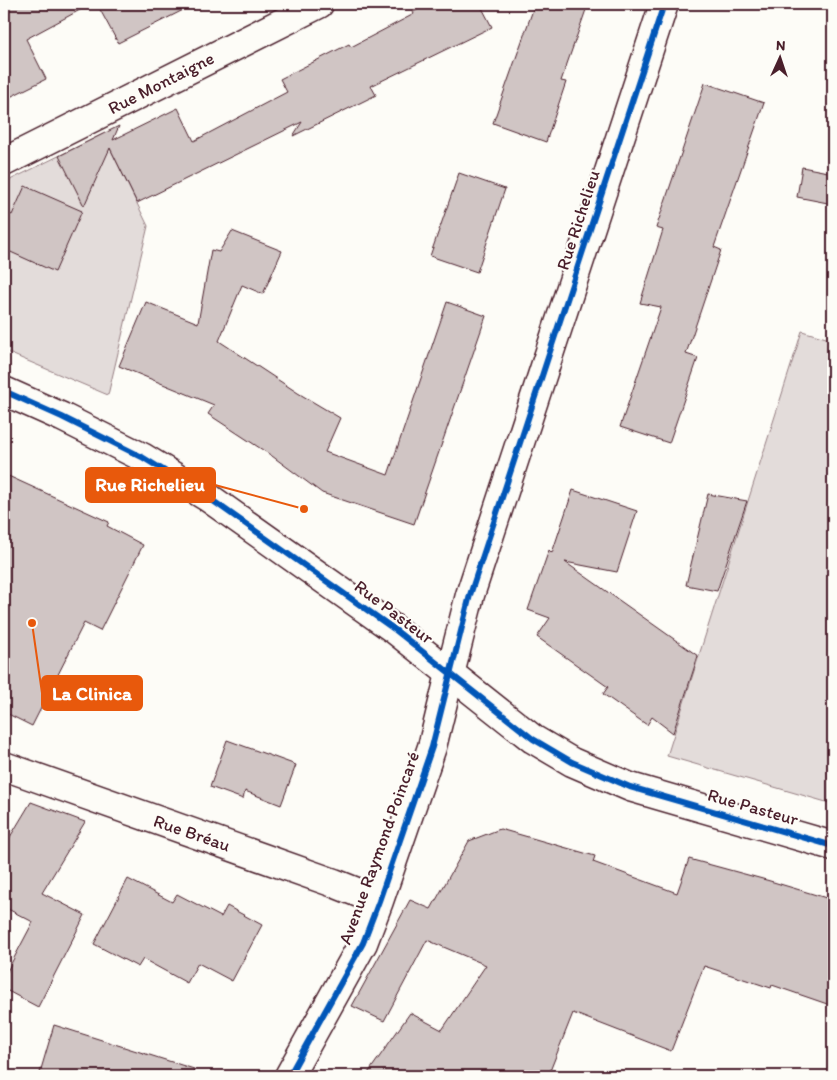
<svg xmlns="http://www.w3.org/2000/svg" width="837" height="1080" font-family="Itim,sans-serif">
<style>
.green{fill:#e3dcda;stroke:#967e82}
.building{fill:#d0c5c4;stroke:#4a1f2b}
.lines{fill:none;stroke-linecap:round;stroke-linejoin:round}
.street-casing{stroke:#4a1f2b;stroke-width:31}
.secondary-casing{stroke:#4a1f2b;stroke-width:31}
.street{stroke:#fdfcf7;stroke-width:28}
.secondary{stroke:#fdfcf7;stroke-width:28}
.cycleway-casing{stroke:#fdfcf7;stroke-width:9}
.cycleway{stroke:#0057b8;stroke-width:6}
.labels{text-anchor:middle;dominant-baseline:central;stroke-width:4.5;stroke-linejoin:round;paint-order:stroke}
.street-label{font-size:18px;fill:#4a1f2b;stroke:#fdfcf7}
.leader{fill:none;stroke:#e8590c;stroke-width:2}
.callout-dot{fill:#e8590c;stroke:#fdfcf7;stroke-width:2}
.callout{fill:#e8590c;stroke:#e8590c;stroke-width:2}
.callout-label{font-size:19px;text-anchor:middle;font-weight:bold;fill:#fff}
</style>
<rect width="100%" height="100%" fill="#fdfcf7"/>
<filter id="ink" filterUnits="userSpaceOnUse"><feTurbulence type="fractalNoise" baseFrequency=".02" numOctaves="2"/><feDisplacementMap in="SourceGraphic" scale="10" xChannelSelector="R" yChannelSelector="G"/><feConvolveMatrix kernelMatrix="1 2 1 2 8 2 1 2 1" color-interpolation-filters="sRGB"/></filter>
<g filter="url(#ink)">
<path class="green" d="M 103,134 L 148,226 L 108,395 L 4,351 L 4,183 Z
M 802,331 L 833,340 L 833,804 L 667,756 Z"/>
<path class="building" d="M 4,4 L 91,4 L 26,39 L 46,79 L 4,100 Z
M 97,4 L 195,4 L 118,43 Z
M 429,4 L 480,4 L 492,27 L 371,86 L 376,95 L 293,136 L 302,122 L 137,203 L 110,148 L 84,206 L 59,156 L 119,126 L 113,140 L 178,108 L 194,141 L 287,92 L 280,79 L 349,44 L 351,47 L 414,14 L 413,12 Z
M 535,4 L 588,4 L 561,81 L 566,82 L 546,142 L 493,123 Z
M 705,83 L 764,103 L 714,247 L 721,250 L 686,354 L 698,358 L 669,443 L 620,427 L 661,307 L 640,303 L 663,230 L 656,228 Z
M 802,167 L 833,173 L 833,204 L 797,197 Z
M 459,173 L 505,189 L 477,272 L 430,256 Z
M 25,186 L 82,211 L 55,272 L 4,249 L 4,211 L 12,215 Z
M 232,231 L 282,251 L 263,294 L 242,285 L 219,341 L 298,393 L 340,418 L 325,452 L 388,475 L 447,302 L 486,316 L 414,524 L 322,493 L 272,456 L 208,414 L 214,405 L 119,366 L 146,302 L 198,323 L 211,250 L 219,252 Z
M 4,474 L 109,522 L 107,526 L 143,545 L 100,631 L 84,623 L 32,726 L 4,712 Z
M 573,490 L 637,511 L 617,572 L 565,562 L 698,656 L 673,733 L 652,717 L 647,725 L 603,694 L 608,687 L 537,637 L 550,618 L 528,610 L 549,550 L 552,553 Z
M 708,494 L 747,501 L 717,591 L 686,585 Z
M 227,740 L 296,765 L 281,805 L 245,791 L 243,799 L 210,787 Z
M 31,802 L 85,822 L 42,893 L 85,915 L 38,1007 L 4,989 L 4,977 L 33,922 L 4,907 L 4,847 Z
M 500,829 L 595,856 L 593,862 L 677,893 L 689,859 L 770,881 L 833,900 L 833,1006 L 772,985 L 771,988 L 704,966 L 671,1051 L 573,1013 L 548,1076 L 366,1076 L 410,1013 L 442,1030 L 486,965 L 427,940 L 384,1021 L 352,1006 L 410,900 L 431,909 L 469,841 Z
M 128,879 L 172,902 L 177,894 L 221,917 L 227,906 L 262,925 L 232,981 L 198,963 L 187,983 L 143,959 L 138,967 L 94,944 Z
M 54,1025 L 194,1069 L 193,1076 L 39,1076 Z"/>
<g class="lines">
<g class="street-casing">
<path id="street" d="M 4,162 L 319,4
M 4,766 L 334,883 L 379,901
M 289,1076 L 363,943 L 379,901 L 432,747 L 450,674"/>
</g>
<g class="secondary-casing">
<path id="secondary" d="M 4,391 L 62,417 L 142,457 L 209,498 L 394,629 L 533,739 L 572,762 L 630,787 L 833,846
M 450,674 L 470,595 L 664,4"/>
</g>
<use href="#street" class="street"/>
<use href="#secondary" class="secondary"/>
<g class="cycleway-casing">
<path id="cycleway" d="M 4,391 L 62,417 L 142,457 L 209,498 L 394,629 L 533,739 L 572,762 L 630,787 L 833,846
M 289,1076 L 363,943 L 379,901 L 432,747 L 470,595 L 664,4"/>
</g>
<use href="#cycleway" class="cycleway"/>
</g>
</g>
<g class="labels">
<g class="street-label">
<text transform="translate(161 83) rotate(-27)">Rue Montaigne</text>
<text transform="translate(578 220) rotate(-72)">Rue Richelieu</text>
<text transform="translate(394 612) rotate(37)">Rue Pasteur</text>
<text transform="translate(753 807) rotate(16)">Rue Pasteur</text>
<text transform="translate(192 833) rotate(19)">Rue Bréau</text>
<text transform="translate(379 848) rotate(-70)">Avenue Raymond Poincaré</text>
</g>
</g>
<path class="leader" d="M304 509L215 485M32 623L42 693"/>
<g class="callout-dot">
<circle cx="304" cy="509" r="5"/>
<circle cx="32" cy="623" r="5"/>
</g>
<g class="callout">
<rect x="86" y="468" width="129" height="34" rx="5"/>
<rect x="42" y="676" width="100" height="34" rx="5"/>
</g>
<g class="callout-label">
<text x="150" y="491">Rue Richelieu</text>
<text x="92" y="700">La Clinica</text>
</g>
<rect width="837" height="1080" fill="none" stroke="#fdfcf7" stroke-width="20"/>
<rect x="10" y="10" width="817" height="1060" fill="none" stroke="#4a1f2b" stroke-width="2" filter="url(#ink)"/>
<g transform="translate(780 58) rotate(3)" stroke="#fdfcf7" stroke-width="4" paint-order="stroke">
<path d="M0-4L9 19L0 12L-9 19Z" fill="#4a1f2b"/>
<text y="-8" font-size="14" font-weight="bold" text-anchor="middle" fill="#4a1f2b">N</text>
</g>
</svg>
